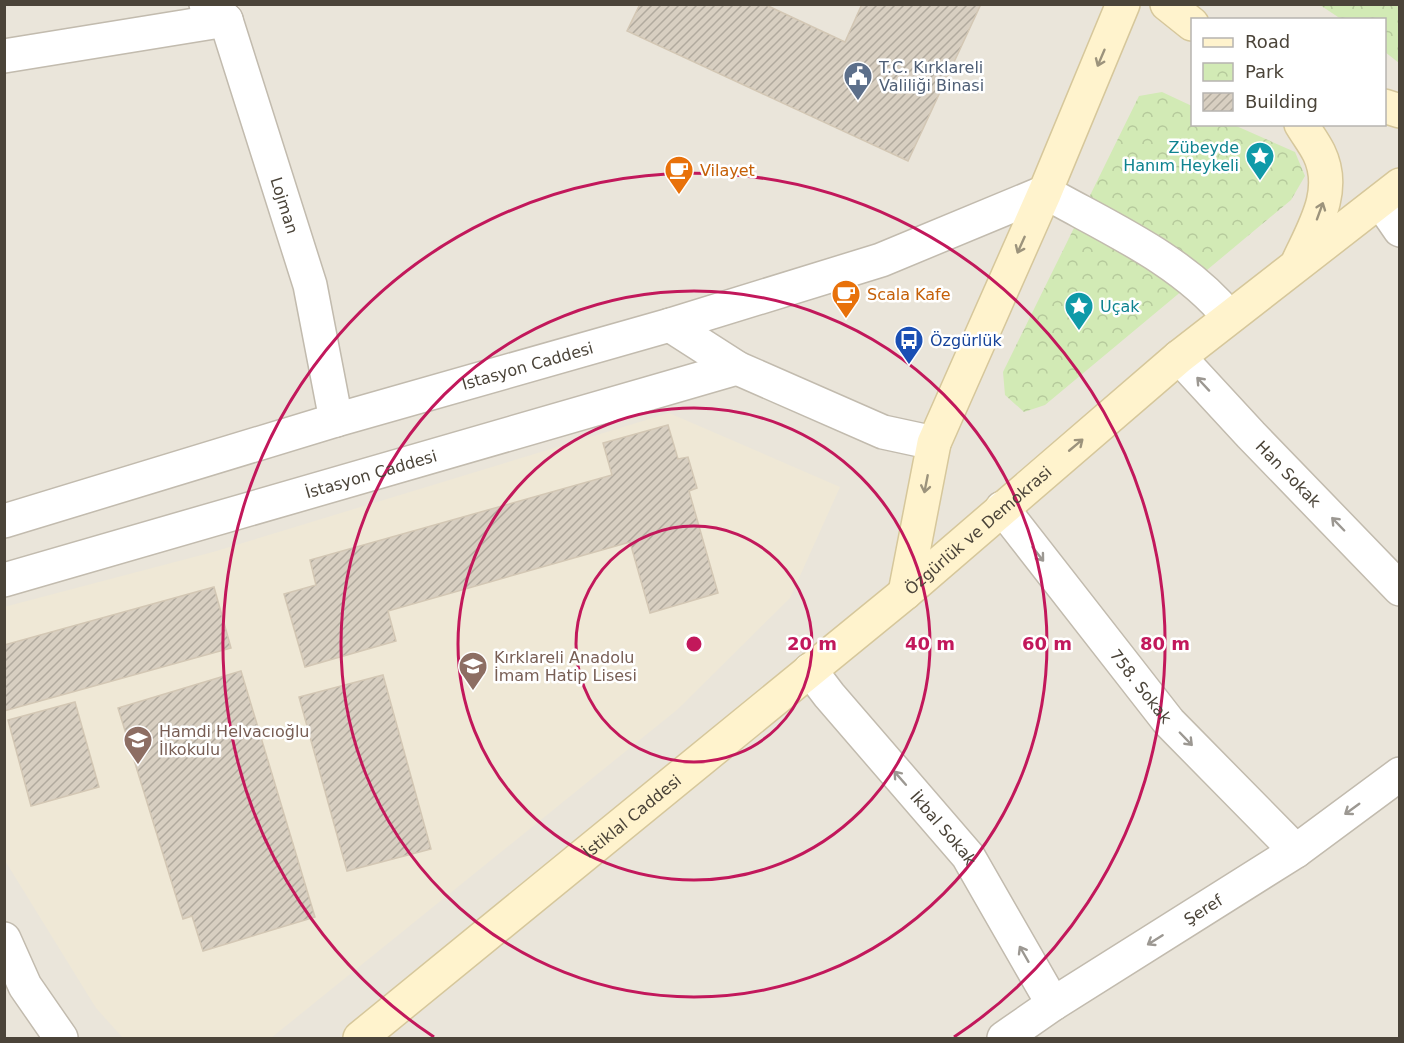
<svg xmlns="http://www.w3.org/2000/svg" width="1404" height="1043" font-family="'DejaVu Sans',sans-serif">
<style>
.residential{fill:#eae5da;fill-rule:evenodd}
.education{fill:#efe8d6}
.park{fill:url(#park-crowns)}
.building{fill:url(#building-hatch);stroke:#d3c7b4;stroke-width:1.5}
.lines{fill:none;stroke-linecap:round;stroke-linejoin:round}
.street-casing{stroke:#c2bbae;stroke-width:36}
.secondary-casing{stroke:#d6c79b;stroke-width:36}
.street{stroke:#fff;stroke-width:33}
.secondary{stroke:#fff3cd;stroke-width:33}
.oneway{stroke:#9c937c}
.oneway2{stroke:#9c9892}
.ring{fill:none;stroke:#c2185b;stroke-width:3}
.labels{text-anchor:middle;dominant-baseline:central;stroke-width:5;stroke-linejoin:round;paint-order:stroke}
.service-label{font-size:16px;fill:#4e5e75;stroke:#fff;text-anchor:start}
.culture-label{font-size:16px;fill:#0d838f;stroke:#fff;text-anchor:end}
.food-label{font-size:16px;fill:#c56008;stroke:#fff;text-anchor:start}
.street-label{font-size:16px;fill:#4b4439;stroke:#fff}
.transit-label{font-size:16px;fill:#164399;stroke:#fff;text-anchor:start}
.education-label{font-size:16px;fill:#785e54;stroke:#fff;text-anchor:start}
.centre{fill:#c2185b;stroke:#fff;stroke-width:3}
.ring-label{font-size:18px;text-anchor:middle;font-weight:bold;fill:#c2185b;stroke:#fff;stroke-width:5;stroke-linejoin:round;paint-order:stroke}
</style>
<defs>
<pattern id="park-crowns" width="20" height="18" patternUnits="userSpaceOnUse" patternTransform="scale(1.5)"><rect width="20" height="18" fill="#d2eab5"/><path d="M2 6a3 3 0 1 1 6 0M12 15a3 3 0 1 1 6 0" fill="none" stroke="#b6ca9c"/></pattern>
<pattern id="building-hatch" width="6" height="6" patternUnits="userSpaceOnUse" patternTransform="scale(1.5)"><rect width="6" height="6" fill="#d8cfc1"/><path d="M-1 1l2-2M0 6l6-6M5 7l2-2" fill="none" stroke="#b1aa9e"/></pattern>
</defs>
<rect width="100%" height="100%" fill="#f6f3ec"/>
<path class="residential" d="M 5,5 L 1399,5 L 1399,1038 L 5,1038 ZM 1192,20 L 1384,20 L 1384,124 L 1192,124 Z"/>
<path class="education" d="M 669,413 L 840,487 L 790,598 L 678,709 L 271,1038 L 123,1038 L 96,1008 L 4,859 L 4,607 L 213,552 Z"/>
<path class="park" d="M 1320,5 L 1399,5 L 1399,63 L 1385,52 L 1384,20 L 1341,19 Z
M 1162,92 L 1192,106 L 1192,124 L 1234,125 L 1295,152 L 1305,176 L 1291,200 L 1045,405 L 1024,412 L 1005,395 L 1003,372 L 1139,96 Z"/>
<path class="building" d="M 640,4 L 764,4 L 845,42 L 862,4 L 981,4 L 908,161 L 627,31 Z
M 668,425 L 678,459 L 688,457 L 697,488 L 689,491 L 718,593 L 650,613 L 630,542 L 388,611 L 396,641 L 305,667 L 284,594 L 316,585 L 310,560 L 612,475 L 603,443 Z
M 214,587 L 231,648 L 4,711 L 4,645 Z
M 241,671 L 315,917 L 203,951 L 192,916 L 183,919 L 118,708 Z
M 383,675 L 431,849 L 347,871 L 299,697 Z
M 75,702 L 99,787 L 31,806 L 8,720 Z"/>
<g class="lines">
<g class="street-casing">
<g id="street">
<path id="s1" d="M 206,4 L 226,20 L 310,285 L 336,420"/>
<path d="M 4,56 L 226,20"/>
<path d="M 1380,201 L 1400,230"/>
<path d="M 670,325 L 737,368 L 883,432 L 934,443"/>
<path id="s2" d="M 1179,357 L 1251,435 L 1400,589"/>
<path id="s3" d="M 1002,508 L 1169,722 L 1296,851"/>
<path id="s4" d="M 4,521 L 336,420 L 670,325 L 881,260 L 1045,192 C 1107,227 1183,260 1229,317"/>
<path id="s5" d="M 4,580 L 737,368"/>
<path id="s6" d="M 810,670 L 829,695 L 968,856 L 1053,1004"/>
<path d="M 4,939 L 25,986 L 61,1038"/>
<path id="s7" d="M 1004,1038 L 1053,1004 L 1296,851 L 1400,774"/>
</g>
</g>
<g class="secondary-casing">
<g id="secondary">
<path d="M 1167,4 L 1192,24"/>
<path d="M 1384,106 L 1400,111"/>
<path d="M 1299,260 C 1315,226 1337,190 1319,153 C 1314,143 1307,134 1301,124"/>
<path d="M 905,593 L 934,443 L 1045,192 L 1123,4"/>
<path id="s8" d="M 360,1038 L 905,593 L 1179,357 L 1400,185"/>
</g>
</g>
<use href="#street" class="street"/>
<use href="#secondary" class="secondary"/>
</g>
<defs><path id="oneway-shaft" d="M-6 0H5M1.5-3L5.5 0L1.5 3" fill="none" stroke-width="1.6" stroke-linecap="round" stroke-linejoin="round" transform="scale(1.5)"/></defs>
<g class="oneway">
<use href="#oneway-shaft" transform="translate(1101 58) rotate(113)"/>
<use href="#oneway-shaft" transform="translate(1320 211) rotate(-70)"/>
<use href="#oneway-shaft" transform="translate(1021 245) rotate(114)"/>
<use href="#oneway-shaft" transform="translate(1076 445) rotate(-40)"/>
<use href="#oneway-shaft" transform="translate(926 484) rotate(101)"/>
</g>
<g class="oneway2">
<use href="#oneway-shaft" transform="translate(1203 384) rotate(-133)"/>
<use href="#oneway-shaft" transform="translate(1338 524) rotate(-134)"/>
<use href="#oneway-shaft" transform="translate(1038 554) rotate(52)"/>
<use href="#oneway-shaft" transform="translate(1186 739) rotate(46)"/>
<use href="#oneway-shaft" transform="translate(900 778) rotate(-131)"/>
<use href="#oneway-shaft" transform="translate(1352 809) rotate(144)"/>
<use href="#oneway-shaft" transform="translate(1155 940) rotate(148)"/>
<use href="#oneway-shaft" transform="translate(1024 954) rotate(-120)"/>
</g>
<g class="ring">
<circle cx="694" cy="644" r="118"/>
<circle cx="694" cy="644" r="236"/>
<circle cx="694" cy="644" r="353"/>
<path d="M434 1037A471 471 0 1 1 954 1037"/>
</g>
<defs>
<g id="civic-pin" transform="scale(1.5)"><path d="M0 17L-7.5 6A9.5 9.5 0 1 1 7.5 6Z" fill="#5c6f8a" stroke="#fff"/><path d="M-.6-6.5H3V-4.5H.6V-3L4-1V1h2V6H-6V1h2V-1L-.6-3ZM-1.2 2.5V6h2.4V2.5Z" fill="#fff"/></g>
<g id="sight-pin" transform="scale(1.5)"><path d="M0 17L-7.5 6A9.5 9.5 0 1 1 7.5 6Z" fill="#0f9aa8" stroke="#fff"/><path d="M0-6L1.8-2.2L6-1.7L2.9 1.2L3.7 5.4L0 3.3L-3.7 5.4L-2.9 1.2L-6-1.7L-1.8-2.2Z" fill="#fff"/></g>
<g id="cafe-pin" transform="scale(1.5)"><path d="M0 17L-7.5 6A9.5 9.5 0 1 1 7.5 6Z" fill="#e8710a" stroke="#fff"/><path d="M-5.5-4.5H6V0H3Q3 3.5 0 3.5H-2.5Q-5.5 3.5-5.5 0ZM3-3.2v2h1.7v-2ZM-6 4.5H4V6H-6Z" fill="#fff"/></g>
<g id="bus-pin" transform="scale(1.5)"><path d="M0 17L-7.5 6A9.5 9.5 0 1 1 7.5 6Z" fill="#1a4fb4" stroke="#fff"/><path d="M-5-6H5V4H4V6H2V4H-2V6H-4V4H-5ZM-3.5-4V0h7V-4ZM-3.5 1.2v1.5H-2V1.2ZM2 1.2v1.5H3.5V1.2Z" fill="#fff"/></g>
<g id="school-pin" transform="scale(1.5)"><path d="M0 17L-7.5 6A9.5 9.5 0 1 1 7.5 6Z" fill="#8d6e63" stroke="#fff"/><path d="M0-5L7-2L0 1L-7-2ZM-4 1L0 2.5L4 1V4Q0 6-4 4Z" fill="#fff"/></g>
</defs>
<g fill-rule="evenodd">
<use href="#civic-pin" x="858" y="76"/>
<use href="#sight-pin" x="1260" y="156"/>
<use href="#cafe-pin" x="679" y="170"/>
<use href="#cafe-pin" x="846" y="294"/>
<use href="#sight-pin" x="1079" y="306"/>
<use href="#bus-pin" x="909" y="340"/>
<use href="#school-pin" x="473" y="666"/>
<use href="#school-pin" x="138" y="740"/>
</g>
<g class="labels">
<g class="service-label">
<text x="879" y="67">T.C. Kırklareli<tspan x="879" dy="18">Valiliği Binasi</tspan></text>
</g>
<g class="culture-label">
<text x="1239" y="147">Zübeyde<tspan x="1239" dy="18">Hanım Heykeli</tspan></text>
<text x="1100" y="306" text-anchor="start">Uçak</text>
</g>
<g class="food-label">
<text x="700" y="170">Vilayet</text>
<text x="867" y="294">Scala Kafe</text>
</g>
<g class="street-label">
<text stroke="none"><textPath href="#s1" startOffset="220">Lojman</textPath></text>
<text stroke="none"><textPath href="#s4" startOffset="546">Istasyon Caddesi</textPath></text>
<text stroke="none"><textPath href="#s5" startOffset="382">İstasyon Caddesi</textPath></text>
<text stroke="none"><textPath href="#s2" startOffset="160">Han Sokak</textPath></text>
<text stroke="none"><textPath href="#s8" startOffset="800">Özgürlük ve Demokrasi</textPath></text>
<text stroke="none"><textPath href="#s3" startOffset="226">758. Sokak</textPath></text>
<text stroke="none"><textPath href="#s8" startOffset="351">İstiklal Caddesi</textPath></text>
<text stroke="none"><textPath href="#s6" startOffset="207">İkbal Sokak</textPath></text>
<text stroke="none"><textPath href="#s7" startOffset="237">Şeref</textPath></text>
</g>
<g class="transit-label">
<text x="930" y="340">Özgürlük</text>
</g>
<g class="education-label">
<text x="494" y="657">Kırklareli Anadolu<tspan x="494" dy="18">İmam Hatip Lisesi</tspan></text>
<text x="159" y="731">Hamdi Helvacıoğlu<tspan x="159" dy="18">İlkokulu</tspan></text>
</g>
</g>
<circle cx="694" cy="644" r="9" class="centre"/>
<g class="ring-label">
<text x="812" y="650">20 m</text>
<text x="930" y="650">40 m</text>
<text x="1047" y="650">60 m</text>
<text x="1165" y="650">80 m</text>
</g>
<rect width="1404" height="1043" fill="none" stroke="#4b4439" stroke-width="12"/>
<rect x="1191" y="18" width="195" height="108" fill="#ffffff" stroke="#b7b4b0" stroke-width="1.5"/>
<rect x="1203" y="38" width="30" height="9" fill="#fff3cd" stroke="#b7b4b0" stroke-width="1.5"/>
<text x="1245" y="48" font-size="18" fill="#4b4439">Road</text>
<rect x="1203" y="63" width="30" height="18" fill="url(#park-crowns)" stroke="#b7b4b0" stroke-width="1.5"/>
<text x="1245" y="78" font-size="18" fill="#4b4439">Park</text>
<rect x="1203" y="93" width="30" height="18" fill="url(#building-hatch)" stroke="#b7b4b0" stroke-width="1.5"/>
<text x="1245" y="108" font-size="18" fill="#4b4439">Building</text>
</svg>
